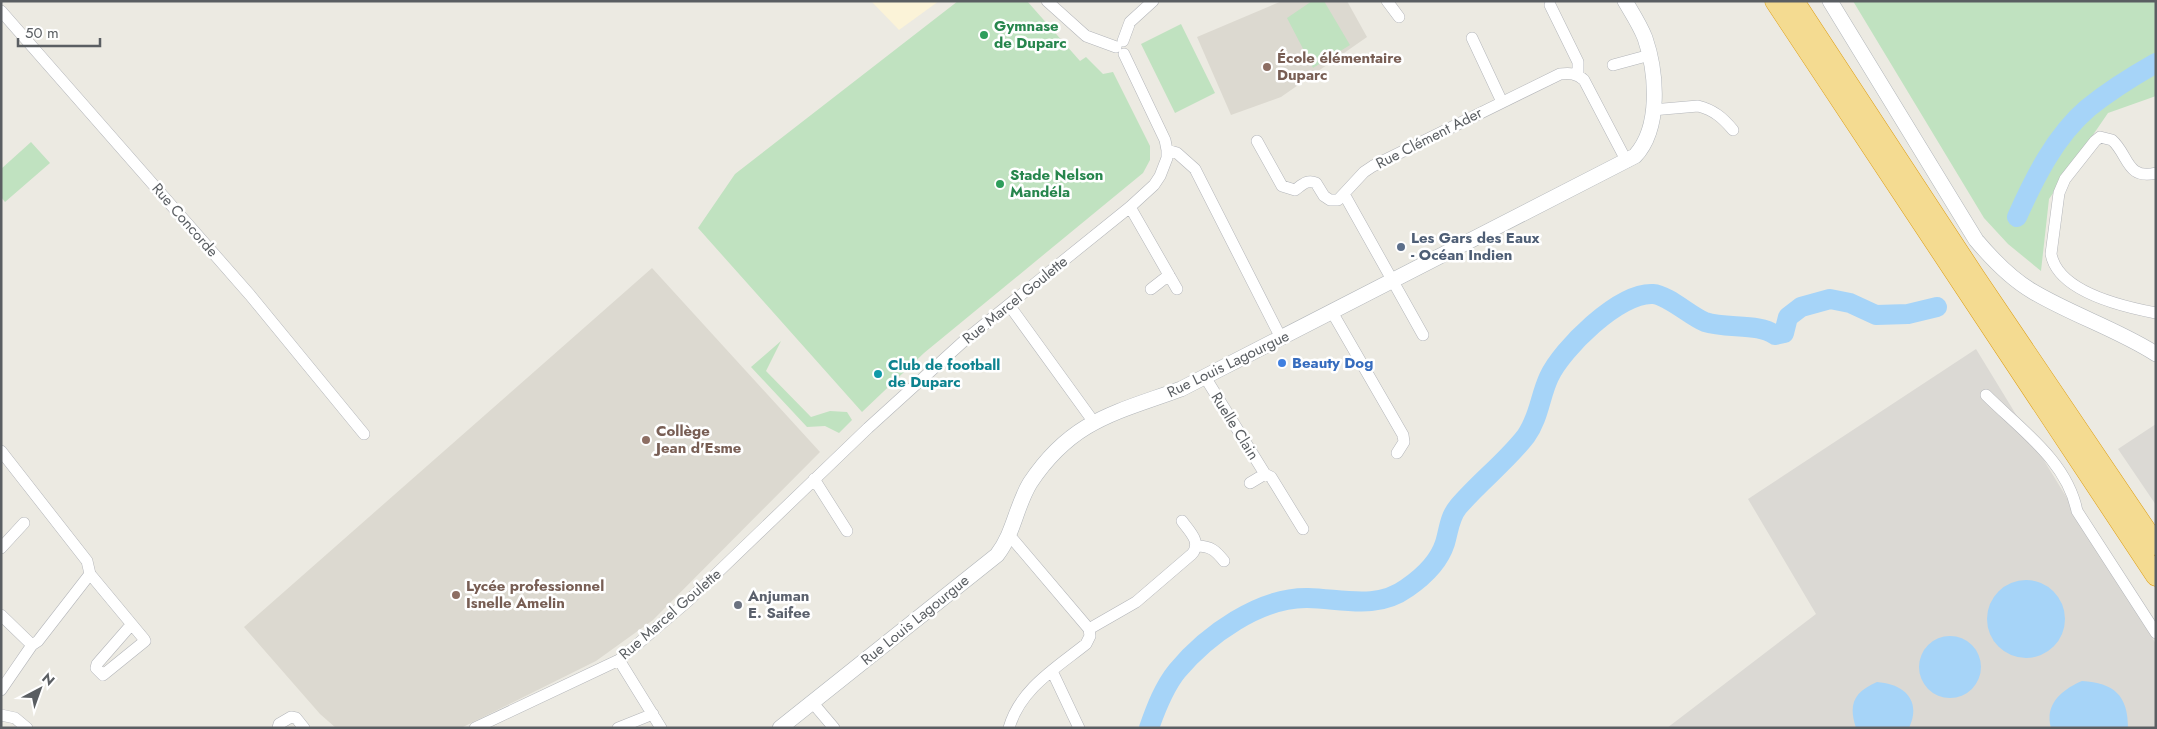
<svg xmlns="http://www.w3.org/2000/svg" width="2157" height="729" font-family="Jost,sans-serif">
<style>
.commercial{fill:#fbf3d8}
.industrial{fill:#dbd9d4}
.education{fill:#dcd9d0}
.green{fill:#c0e2c0}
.water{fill:#a6d4f8}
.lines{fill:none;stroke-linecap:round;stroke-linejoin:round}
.river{stroke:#a6d4f8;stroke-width:20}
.street-casing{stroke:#b3b5b9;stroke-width:12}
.secondary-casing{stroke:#b1b5b9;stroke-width:16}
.highway-casing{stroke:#dd9d11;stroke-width:21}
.street{stroke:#fff;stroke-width:11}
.secondary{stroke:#fff;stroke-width:15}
.highway{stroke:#f4db91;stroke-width:20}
.leisure-dot{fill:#2e9e5b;stroke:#fff;stroke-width:2}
.education-dot{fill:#8d6e63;stroke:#fff;stroke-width:2}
.service-dot{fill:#5c6f8a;stroke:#fff;stroke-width:2}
.shop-dot{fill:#3f7fe0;stroke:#fff;stroke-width:2}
.culture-dot{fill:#0f9aa8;stroke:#fff;stroke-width:2}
.worship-dot{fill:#6b7280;stroke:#fff;stroke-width:2}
.labels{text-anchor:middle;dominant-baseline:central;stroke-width:5;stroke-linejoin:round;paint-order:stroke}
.leisure-label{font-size:15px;font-weight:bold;fill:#27864d;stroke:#fff;text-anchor:start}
.education-label{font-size:15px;font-weight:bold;fill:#785e54;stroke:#fff;text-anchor:start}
.street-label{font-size:15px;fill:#5a5e62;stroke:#fff}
.service-label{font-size:15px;font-weight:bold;fill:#4e5e75;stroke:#fff;text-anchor:start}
.shop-label{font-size:15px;font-weight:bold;fill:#366cbe;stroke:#fff;text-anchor:start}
.culture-label{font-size:15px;font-weight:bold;fill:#0d838f;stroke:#fff;text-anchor:start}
.worship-label{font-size:15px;font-weight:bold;fill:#5b616d;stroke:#fff;text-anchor:start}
</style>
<rect width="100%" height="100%" fill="#eceae2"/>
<path class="commercial" d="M 871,1 L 939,1 L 899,30 Z"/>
<path class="industrial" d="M 1976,349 L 2156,644 L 2156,728 L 1667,728 L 1816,614 L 1748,499 Z
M 2156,424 L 2156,505 L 2118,449 Z"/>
<path class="education" d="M 1282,1 L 1347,1 L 1367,37 L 1281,97 L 1231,115 L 1197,37 Z
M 652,268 L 820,452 L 653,620 L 596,661 L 461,728 L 336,728 L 320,714 L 244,627 Z"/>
<path class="green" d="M 958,1 L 1027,1 L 1080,61 L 1086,57 L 1103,74 L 1113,72 L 1150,146 L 1150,160 L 1143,173 L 924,353 L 862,412 L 698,228 L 735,174 Z
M 1312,1 L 1324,1 L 1350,45 L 1313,68 L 1287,18 Z
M 1853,1 L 2156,1 L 2156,96 L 2108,113 L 2049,199 L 2041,271 L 2008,244 L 1984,218 Z
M 1181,24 L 1215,93 L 1175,113 L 1141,44 Z
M 31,142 L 50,163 L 5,202 L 1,197 L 1,169 Z
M 781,341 L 766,371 L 811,417 L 830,411 L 847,412 L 852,420 L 839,433 L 825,426 L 807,427 L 751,367 Z"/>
<path class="water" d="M1987 619a39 39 0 1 1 78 0a39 39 0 1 1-78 0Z
M1919 667a31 31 0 1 1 62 0a31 31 0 1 1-62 0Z
M 2082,681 C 2114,683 2128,695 2128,728 L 2051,728 C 2044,704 2063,689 2082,681 Z
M 1877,682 C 1904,684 1922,700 1909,728 L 1856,728 C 1848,704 1854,692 1877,682 Z"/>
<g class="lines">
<path class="river" d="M 2017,217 C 2034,179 2055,136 2088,108 C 2109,91 2133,76 2156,63
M 1149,728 C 1156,708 1164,687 1177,671 C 1207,635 1260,597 1308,598 C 1343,599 1377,610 1407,588 C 1423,577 1439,562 1445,543 C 1449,530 1449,518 1458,507 C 1479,482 1506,462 1526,436 C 1539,418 1540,396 1549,377 C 1562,349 1619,292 1653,294 C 1668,295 1690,316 1705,322 C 1726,329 1760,323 1775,335 L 1784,333 L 1788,317 L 1801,307 L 1830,299 L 1850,303 L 1876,315 L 1908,314 L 1937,307"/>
<g class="street-casing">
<path id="street" d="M 1047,1 L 1086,36 L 1116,47
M 1387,1 L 1399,17
M 1550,5 L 1578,62 L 1578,75
M 1,11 L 250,295 L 364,434
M 1472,38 L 1502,102
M 1123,41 L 1130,22 L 1153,1
M 1613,65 L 1650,55
M 1652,110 L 1698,106 C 1714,110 1723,118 1733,130
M 1257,141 L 1282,186 L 1295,190 C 1302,185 1307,179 1316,183 L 1324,196 L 1330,200 L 1338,200 L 1364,172 L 1373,166 L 1560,74 C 1570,73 1576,73 1584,80 L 1627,162
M 1167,150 L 1177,153 L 1195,169 L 1281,338
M 2156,173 C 2126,180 2129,155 2112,140 L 2100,137 L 2095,141 L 2065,179 L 2059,193 L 2051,254 C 2058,292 2124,307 2156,313
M 1344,194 L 1423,335
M 1130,207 L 1177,289
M 1151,289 L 1169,275
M 1009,305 L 1093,421
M 1332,312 L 1403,435 L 1404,442 L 1397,453
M 1205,377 L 1265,474 L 1271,477 L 1303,529
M 1986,395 C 2020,429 2067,461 2077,511 L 2156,633
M 1,451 L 87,561 L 90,574 L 38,641 L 32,645 L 1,690
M 814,479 L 847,531
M 1250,483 L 1265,474
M 1197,546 C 1211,546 1216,551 1224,561
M 1,548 L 24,523
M 90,574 L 144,639 L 145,641 L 103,675 L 96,668 L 97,664 L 131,625
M 1,615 L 32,645
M 1089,629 L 1136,602 L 1192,554 C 1202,542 1189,531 1182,521
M 619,660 L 661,728
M 1052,671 L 1079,728
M 812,702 L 834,728
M 1,715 L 15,718 L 27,728
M 278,728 L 279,724 L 291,717 L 296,718 L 304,728
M 475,728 L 619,660 L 688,601 L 868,428 L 965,340 L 1130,207 L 1154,185 L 1160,176 L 1167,158 L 1167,150 L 1165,140 L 1124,54
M 618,728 L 653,714
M 1009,728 C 1020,689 1056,668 1086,644 L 1090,636 L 1089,629 L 1010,536"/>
</g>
<g class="secondary-casing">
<path id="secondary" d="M 1830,1 L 1976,240 C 1992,259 2010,278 2032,291 C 2072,315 2117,329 2156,354
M 780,728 L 997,555 C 1014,533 1016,506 1030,483 C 1072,420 1115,413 1181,389 L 1635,156 C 1661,128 1657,73 1645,38 C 1640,25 1632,13 1625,1"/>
</g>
<g class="highway-casing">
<path id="highway" d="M 1775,1 L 2156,576
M 1794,1 L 1975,277 L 2156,545"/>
</g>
<use href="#street" class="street"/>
<use href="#secondary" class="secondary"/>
<use href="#highway" class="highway"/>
</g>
<g class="leisure-dot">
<circle cx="984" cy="35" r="5"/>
<circle cx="1000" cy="184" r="5"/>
</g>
<g class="education-dot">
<circle cx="1267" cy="67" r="5"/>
<circle cx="646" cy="440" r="5"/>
<circle cx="456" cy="595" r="5"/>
</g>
<circle class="service-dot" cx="1401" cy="247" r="5"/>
<circle class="shop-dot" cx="1282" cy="363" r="5"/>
<circle class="culture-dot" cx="878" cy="374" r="5"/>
<circle class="worship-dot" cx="738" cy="605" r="5"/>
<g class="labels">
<g class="leisure-label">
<text x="994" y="26">Gymnase<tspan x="994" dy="17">de Duparc</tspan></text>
<text x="1010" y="175">Stade Nelson<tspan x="1010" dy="17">Mandéla</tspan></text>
</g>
<g class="education-label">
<text x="1277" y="58">École élémentaire<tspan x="1277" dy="17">Duparc</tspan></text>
<text x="656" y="431">Collège<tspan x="656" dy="17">Jean d'Esme</tspan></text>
<text x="466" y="586">Lycée professionnel<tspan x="466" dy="17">Isnelle Amelin</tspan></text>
</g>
<g class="street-label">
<text transform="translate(1429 138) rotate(-27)">Rue Clément Ader</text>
<text transform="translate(185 220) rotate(49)">Rue Concorde</text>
<text transform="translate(1015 300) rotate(-39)">Rue Marcel Goulette</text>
<text transform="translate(1228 364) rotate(-26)">Rue Louis Lagourgue</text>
<text transform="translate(1235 426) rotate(58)">Ruelle Clain</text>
<text transform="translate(670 614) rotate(-41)">Rue Marcel Goulette</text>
<text transform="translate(915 620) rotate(-39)">Rue Louis Lagourgue</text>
</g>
<g class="service-label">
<text x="1411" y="238">Les Gars des Eaux<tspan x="1411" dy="17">- Océan Indien</tspan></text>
</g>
<g class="shop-label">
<text x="1292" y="363">Beauty Dog</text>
</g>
<g class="culture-label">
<text x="888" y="365">Club de football<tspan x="888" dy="17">de Duparc</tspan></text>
</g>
<g class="worship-label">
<text x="748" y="596">Anjuman<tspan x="748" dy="17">E. Saifee</tspan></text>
</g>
</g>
<rect width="2157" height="729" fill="none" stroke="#5a5e62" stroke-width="5"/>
<g transform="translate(40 689) rotate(41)" stroke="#ffffff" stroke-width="4" paint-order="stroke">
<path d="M0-4L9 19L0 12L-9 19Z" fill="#5a5e62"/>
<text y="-8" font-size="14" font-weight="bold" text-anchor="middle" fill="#5a5e62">N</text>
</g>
<path d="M18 38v8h82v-8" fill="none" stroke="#5a5e62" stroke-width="2.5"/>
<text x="25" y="38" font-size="15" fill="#5a5e62" stroke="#ffffff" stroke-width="4" paint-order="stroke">50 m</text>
</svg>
